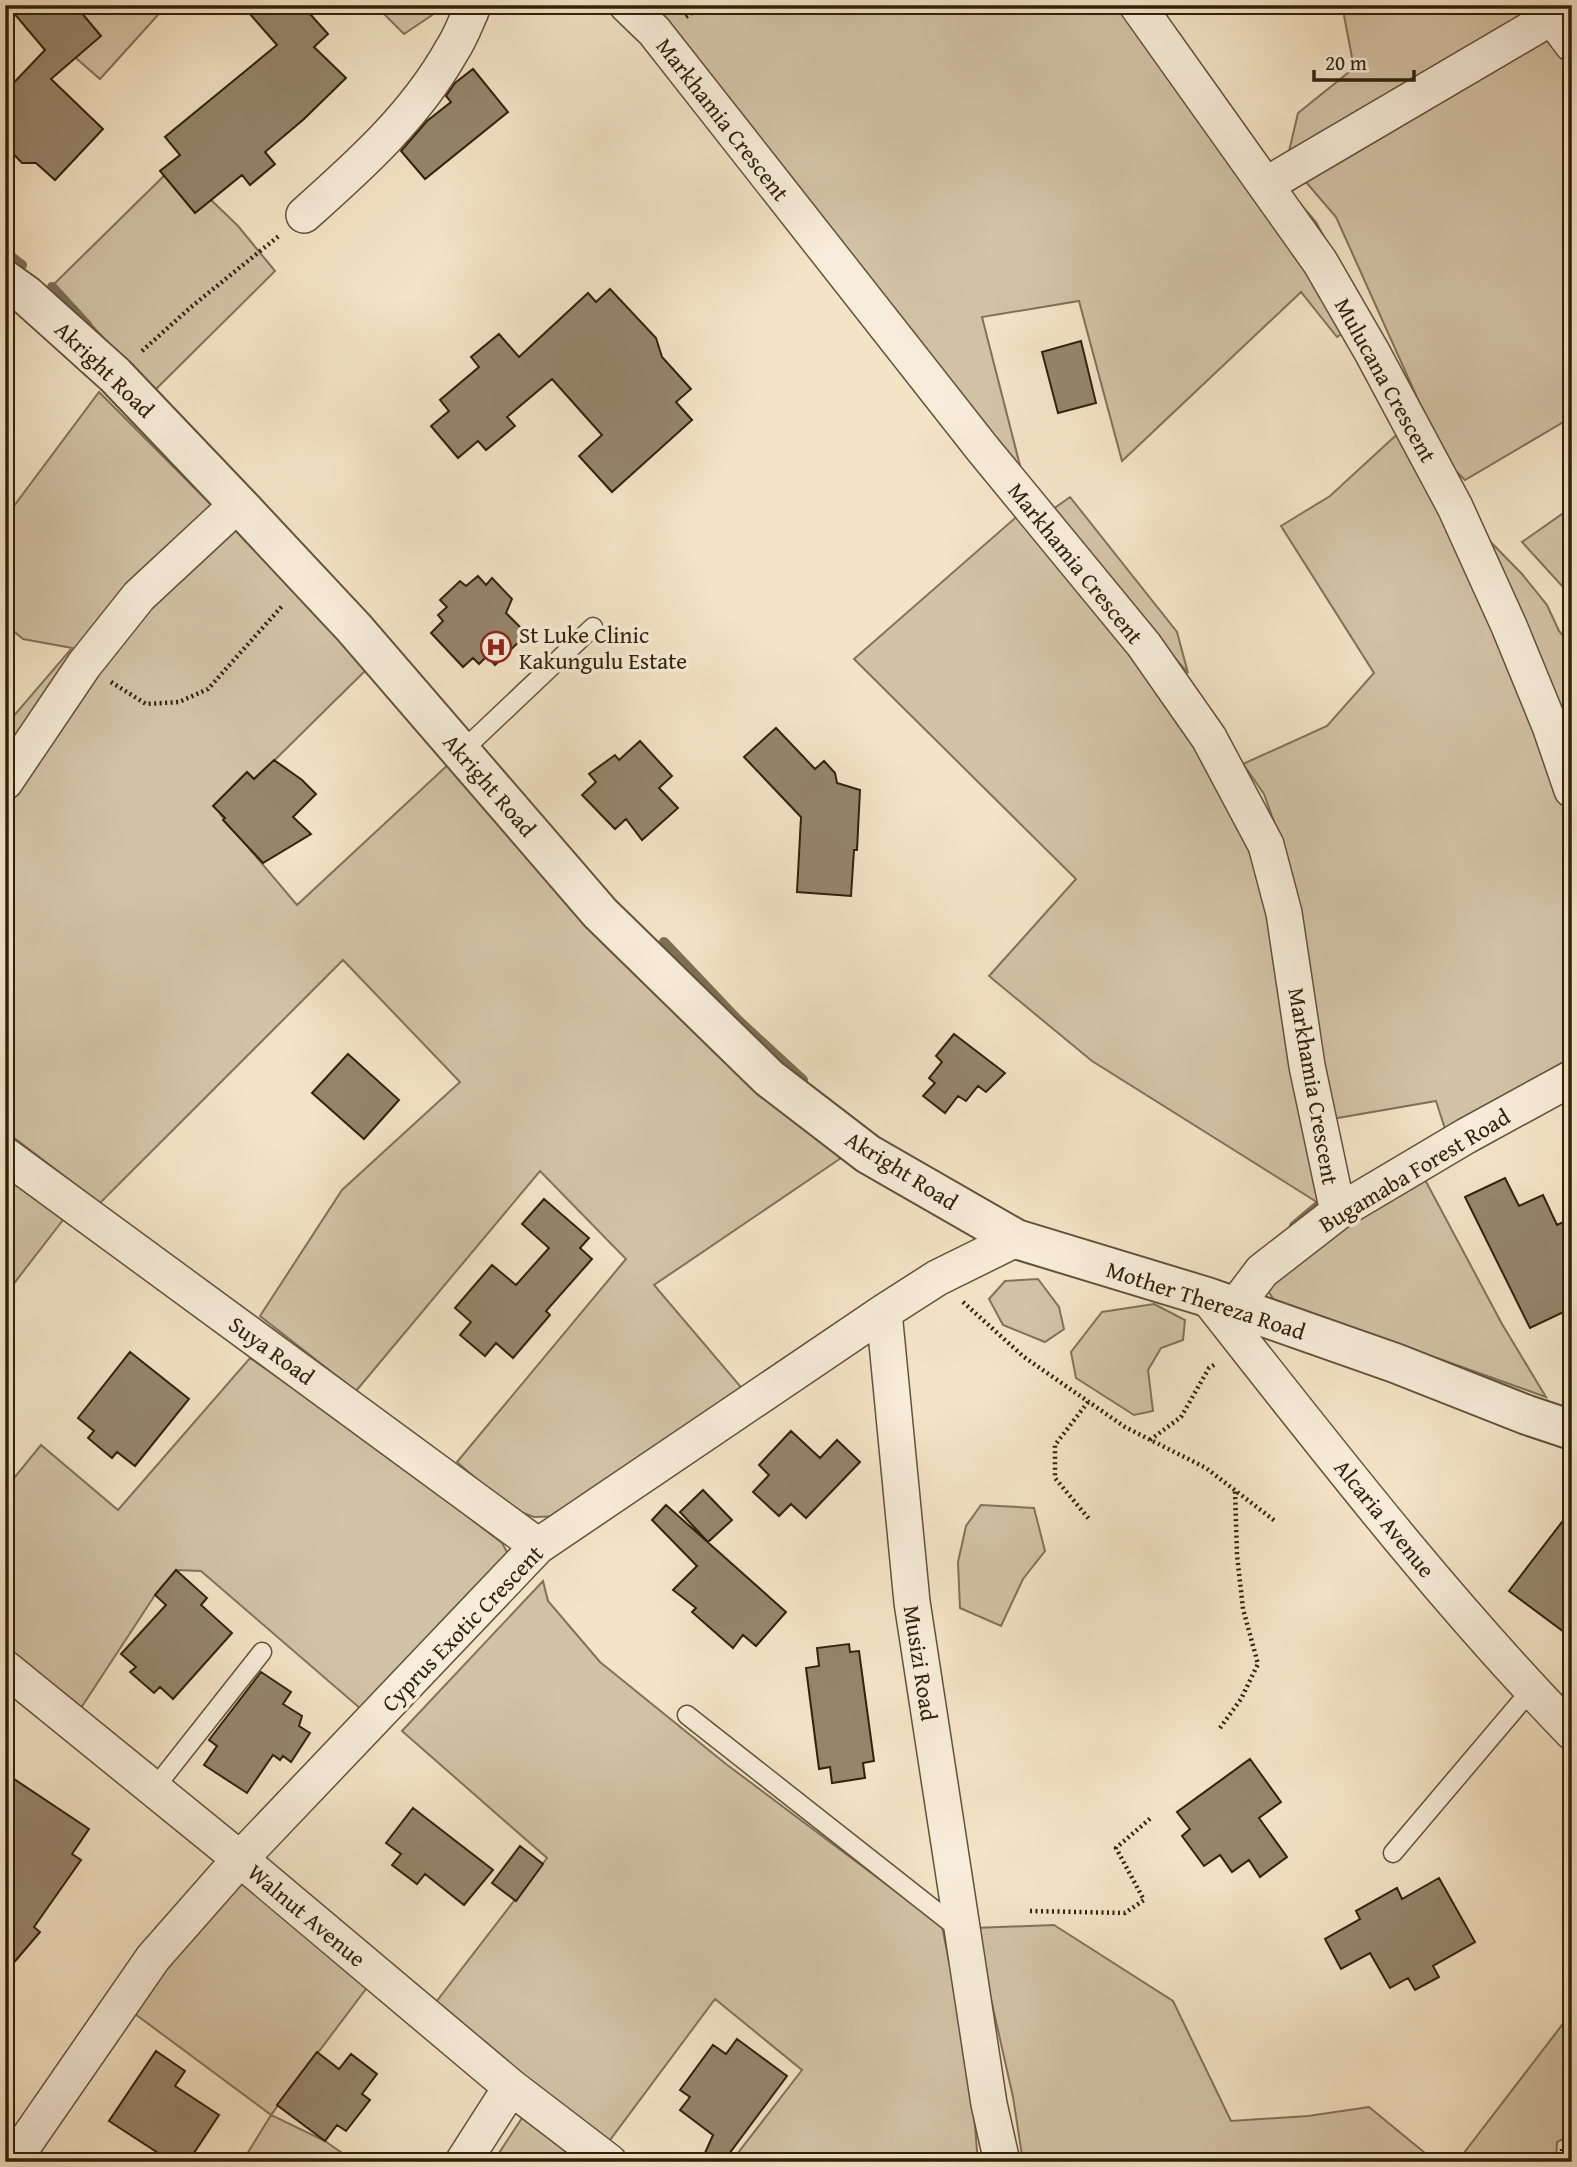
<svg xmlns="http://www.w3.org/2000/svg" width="1577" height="2167" font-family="'Gentium Book Plus',serif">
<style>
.green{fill:#d3c3a6;stroke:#827258;stroke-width:2}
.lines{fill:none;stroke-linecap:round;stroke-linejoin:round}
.stream{stroke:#7e6e55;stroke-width:10}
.building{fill:#96866c;stroke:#31210b;stroke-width:2}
.service-casing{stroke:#62523a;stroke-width:21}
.minor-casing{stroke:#62523a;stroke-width:38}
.tertiary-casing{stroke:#62523a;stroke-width:42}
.path{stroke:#31210b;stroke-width:4.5;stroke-dasharray:2 3.5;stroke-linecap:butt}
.service{stroke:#f8edda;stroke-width:18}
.minor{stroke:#f8edda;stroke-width:35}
.tertiary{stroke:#f8edda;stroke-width:38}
.labels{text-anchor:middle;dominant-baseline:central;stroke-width:7;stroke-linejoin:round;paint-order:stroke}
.street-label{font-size:23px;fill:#31210b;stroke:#f8edda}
.poi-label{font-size:23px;fill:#31210b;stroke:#f8edda;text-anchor:start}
</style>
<rect width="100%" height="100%" fill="#f4e4c6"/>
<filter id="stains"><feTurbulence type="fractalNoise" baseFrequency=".00286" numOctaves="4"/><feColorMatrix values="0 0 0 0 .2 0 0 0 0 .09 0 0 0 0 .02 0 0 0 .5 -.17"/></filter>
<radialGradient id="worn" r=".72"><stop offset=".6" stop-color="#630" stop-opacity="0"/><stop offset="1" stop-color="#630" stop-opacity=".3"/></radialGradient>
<path class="green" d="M 56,5 L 167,5 L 100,79 L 47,33 Z
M 375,5 L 447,5 L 404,34 Z
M 641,5 L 1124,5 L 1194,81 L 1316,222 L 1328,244 L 1358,323 L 1337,337 L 1301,292 L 1122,461 L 1079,301 L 982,317 L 1025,485 L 867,284 L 747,120 L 670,28 Z
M 1342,5 L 1547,5 L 1572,37 L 1572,417 L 1465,480 L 1446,462 L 1336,217 L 1287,160 L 1298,113 L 1354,68 Z
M 175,165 L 238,226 L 275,271 L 153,392 L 54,284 Z
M 99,392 L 276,570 L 368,668 L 220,814 L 297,905 L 452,761 L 654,993 L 847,1154 L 654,1285 L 746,1393 L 566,1516 L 534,1517 L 510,1508 L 457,1462 L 626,1259 L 540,1171 L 356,1391 L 260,1316 L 342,1190 L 460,1082 L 343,960 L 100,1203 L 5,1131 L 5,726 L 72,648 L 23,639 L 5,624 L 5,518 Z
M 1406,426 L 1475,526 L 1522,574 L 1547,605 L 1559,631 L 1572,646 L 1572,1070 L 1448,1138 L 1436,1101 L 1326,1120 L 1277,830 L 1264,794 L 1243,764 L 1327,726 L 1374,673 L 1281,526 L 1330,496 Z
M 1070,497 L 1177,632 L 1188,673 L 1112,588 L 1049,512 Z
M 1572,507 L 1572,597 L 1522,542 Z
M 1022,512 L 1187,701 L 1243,825 L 1274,918 L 1320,1204 L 1092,1061 L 989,976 L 1076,879 L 854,659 Z
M 5,1172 L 63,1220 L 5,1295 Z
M 1423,1176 L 1502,1324 L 1546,1397 L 1274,1300 L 1266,1288 L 1272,1275 Z
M 1038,1279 L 1059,1307 L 1064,1329 L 1045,1342 L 1003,1325 L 989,1299 L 1005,1281 Z
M 1154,1304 L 1185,1320 L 1183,1340 L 1161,1348 L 1148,1370 L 1153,1411 L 1134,1415 L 1076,1378 L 1071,1352 L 1102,1312 Z
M 250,1358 L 370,1441 L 502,1543 L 513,1563 L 362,1710 L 201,1571 L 176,1570 L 155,1595 L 77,1714 L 5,1653 L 5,1489 L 41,1445 L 118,1510 Z
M 981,1505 L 1034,1508 L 1045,1551 L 1023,1579 L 1001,1626 L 960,1608 L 958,1562 L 966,1526 Z
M 543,1581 L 548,1601 L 600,1662 L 726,1764 L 942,1926 L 970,2068 L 978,2162 L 731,2162 L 802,2070 L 715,1999 L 607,2144 L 433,2006 L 547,1858 L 402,1731 Z
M 244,1879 L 372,1981 L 271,2115 L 325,2141 L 355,2162 L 242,2162 L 271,2115 L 127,2008 Z
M 1054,1925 L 1173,2001 L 1231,2121 L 1308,2116 L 1369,2107 L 1436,2162 L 1023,2162 L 1013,2097 L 975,1928 Z
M 1572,2012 L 1572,2134 L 1557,2142 L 1556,2162 L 1457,2162 Z
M 526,2112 L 587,2162 L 493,2162 Z"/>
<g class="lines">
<path class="stream" d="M 5,252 L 22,265
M 52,287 L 87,325
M 664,942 L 737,1019 L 803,1080
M 1294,1226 L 1320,1204"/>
</g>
<path class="building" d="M 7,5 L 75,5 L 101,36 L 51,79 L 103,129 L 55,180 L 36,163 L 22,163 L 5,145 L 5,92 L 45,50 Z
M 242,5 L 302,5 L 328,34 L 314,47 L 346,78 L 304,119 L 265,152 L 275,164 L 250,185 L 242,175 L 195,213 L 160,171 L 180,155 L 165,137 L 277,45 Z
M 473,69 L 508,112 L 425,179 L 401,151 L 427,121 L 451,102 L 446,96 L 455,83 Z
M 610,289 L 656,338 L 662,357 L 691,389 L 676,402 L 692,420 L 612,492 L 579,456 L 602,435 L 552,379 L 507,417 L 515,426 L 486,450 L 478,441 L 458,458 L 431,426 L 449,411 L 440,400 L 479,367 L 471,357 L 499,334 L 519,357 L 588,293 L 596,302 Z
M 1081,341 L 1096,403 L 1058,413 L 1042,352 Z
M 478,576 L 486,585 L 492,578 L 512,599 L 506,613 L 527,634 L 495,665 L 487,656 L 479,664 L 473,658 L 463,667 L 431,633 L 443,621 L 438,615 L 447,607 L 440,600 L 460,581 L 466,586 Z
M 776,728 L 815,769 L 824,761 L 835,773 L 837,783 L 860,790 L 857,850 L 854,850 L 851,896 L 797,892 L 801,817 L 744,757 Z
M 640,741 L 672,776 L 659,788 L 678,808 L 642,840 L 626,819 L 615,829 L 582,795 L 596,782 L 589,774 L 615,755 L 619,760 Z
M 274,760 L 302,780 L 316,794 L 293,817 L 311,834 L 263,863 L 223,820 L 225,818 L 213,806 L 247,772 L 254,779 Z
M 954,1034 L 1005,1073 L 986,1092 L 978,1086 L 966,1101 L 958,1096 L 945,1113 L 923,1096 L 935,1083 L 929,1078 L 942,1062 L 936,1056 Z
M 348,1054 L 399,1100 L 364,1139 L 312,1093 Z
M 1505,1178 L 1519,1206 L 1543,1195 L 1557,1225 L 1572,1218 L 1572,1308 L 1530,1328 L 1465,1197 Z
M 544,1199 L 589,1238 L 580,1248 L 592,1259 L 546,1311 L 550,1315 L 513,1358 L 496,1343 L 485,1356 L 460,1335 L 471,1322 L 455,1308 L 492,1265 L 516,1285 L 549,1248 L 522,1224 Z
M 130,1352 L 189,1399 L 135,1466 L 117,1452 L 112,1458 L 88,1438 L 94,1431 L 78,1418 Z
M 791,1431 L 820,1458 L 837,1440 L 860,1462 L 806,1518 L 791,1504 L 779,1516 L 753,1492 L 769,1475 L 759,1465 Z
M 703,1490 L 732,1520 L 708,1542 L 680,1512 Z
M 666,1505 L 786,1612 L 756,1646 L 743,1635 L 733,1648 L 692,1612 L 696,1608 L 673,1590 L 697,1566 L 652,1520 Z
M 1572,1509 L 1572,1638 L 1509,1591 Z
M 176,1570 L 207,1598 L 201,1605 L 232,1633 L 173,1699 L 160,1687 L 154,1693 L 130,1672 L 136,1667 L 121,1654 L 166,1605 L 155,1595 Z
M 849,1644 L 850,1652 L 859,1651 L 874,1761 L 863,1763 L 865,1778 L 832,1783 L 830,1767 L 819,1769 L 806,1668 L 819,1666 L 817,1648 Z
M 261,1672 L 291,1692 L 283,1704 L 302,1716 L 299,1726 L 310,1733 L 291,1762 L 283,1756 L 280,1760 L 273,1755 L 247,1793 L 204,1765 L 217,1746 L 209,1740 Z
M 1250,1759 L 1281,1802 L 1259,1818 L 1287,1857 L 1260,1877 L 1249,1860 L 1232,1872 L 1220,1855 L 1204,1866 L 1182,1836 L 1190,1829 L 1177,1812 Z
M 5,1773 L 89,1829 L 72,1854 L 81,1860 L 34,1927 L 40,1932 L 5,1973 Z
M 413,1808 L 493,1870 L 464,1905 L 425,1874 L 417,1884 L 392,1865 L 401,1854 L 386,1843 Z
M 520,1846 L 543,1864 L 516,1901 L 492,1883 Z
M 1439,1878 L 1475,1942 L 1433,1966 L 1439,1977 L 1415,1990 L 1408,1978 L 1390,1988 L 1370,1953 L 1341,1969 L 1325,1939 L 1360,1919 L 1356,1911 L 1397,1888 L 1402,1899 Z
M 737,2039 L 787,2076 L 723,2162 L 701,2162 L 713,2135 L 680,2110 L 690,2097 L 680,2090 L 713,2045 L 726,2054 Z
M 156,2051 L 185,2071 L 175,2086 L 219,2115 L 188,2162 L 172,2162 L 109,2121 Z
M 317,2052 L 339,2069 L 351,2054 L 377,2074 L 362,2094 L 370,2100 L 346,2131 L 337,2125 L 325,2141 L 277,2105 Z"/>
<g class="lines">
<g class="service-casing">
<path id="service" d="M 460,753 L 593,627
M 687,1715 L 960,1930
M 153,1790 L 262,1652
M 1393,1853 L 1531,1690"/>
</g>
<g class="minor-casing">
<path id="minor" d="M 627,5 L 654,31 L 982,448 L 1144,645 L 1209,738 L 1266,845 L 1284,913 L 1307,1066 L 1338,1212
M 1137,5 L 1320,262 L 1372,352 L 1455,507 L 1509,626 L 1550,726 L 1572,790
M 1543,5 L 1572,44
M 1266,185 L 1552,17
M 304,215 C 359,166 415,116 452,50 C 460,38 465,24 471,11
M 5,782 L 84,665 L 139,596 L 238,504
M 5,1155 L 538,1546
M 1207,1297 C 1324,1445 1440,1596 1572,1732
M 1234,1308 L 1262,1271 L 1338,1212 L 1466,1136 L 1572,1078
M 5,1668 L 240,1859 L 511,2087 L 609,2162
M 12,2162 L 153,1958 L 240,1859 L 538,1546 L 884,1312
M 463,2162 L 511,2087
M 1002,2162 L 989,2104 L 912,1602 L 884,1312 L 937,1278 L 1016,1239"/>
</g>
<g class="tertiary-casing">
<path id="tertiary" d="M 5,280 L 26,295 L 115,375 L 238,504 L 354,628 L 600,913 L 769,1078 L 868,1154 L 1016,1239 L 1207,1297 L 1395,1363 L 1527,1415 L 1572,1430"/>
</g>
<path class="path" d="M 686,17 L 704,5
M 142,351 L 191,307 L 280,235
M 111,682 L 146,704 L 179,702 L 208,689 L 283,605
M 963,1302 L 1024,1357 L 1125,1427 L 1206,1468 L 1275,1521
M 1088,1402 L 1055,1445 L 1055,1478 L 1089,1519
M 1150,1440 L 1181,1417 L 1209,1368 L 1217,1363
M 1220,1728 L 1241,1699 L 1258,1664 L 1243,1609 L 1237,1555 L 1235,1491
M 1030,1911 L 1125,1913 L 1144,1900 L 1116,1848 L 1152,1817
M 1562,2162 L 1562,2147 L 1572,2142"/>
<use href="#service" class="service"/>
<use href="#minor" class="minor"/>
<use href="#tertiary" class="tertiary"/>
</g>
<defs>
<g id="hospital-ring" transform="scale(1.575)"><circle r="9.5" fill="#f8edda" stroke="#8f2418" stroke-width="1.5"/><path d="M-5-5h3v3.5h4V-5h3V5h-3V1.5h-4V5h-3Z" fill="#8f2418"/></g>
</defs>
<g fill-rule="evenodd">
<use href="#hospital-ring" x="496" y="647"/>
</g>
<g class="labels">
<g class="street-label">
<text transform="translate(723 119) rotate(52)">Markhamia Crescent</text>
<text transform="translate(105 369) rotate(44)">Akright Road</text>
<text transform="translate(1386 380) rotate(61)">Mulucana Crescent</text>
<text transform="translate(1076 563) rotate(51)">Markhamia Crescent</text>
<text transform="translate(490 785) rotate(49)">Akright Road</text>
<text transform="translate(1314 1086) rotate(80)">Markhamia Crescent</text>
<text transform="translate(902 1170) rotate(32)">Akright Road</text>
<text transform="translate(1414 1170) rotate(-31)">Bugamaba Forest Road</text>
<text transform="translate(1206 1300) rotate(18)">Mother Thereza Road</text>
<text transform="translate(272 1350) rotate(36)">Suya Road</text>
<text transform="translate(1385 1518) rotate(51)">Alcaria Avenue</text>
<text transform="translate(462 1628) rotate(-46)">Cyprus Exotic Crescent</text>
<text transform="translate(921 1663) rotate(81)">Musizi Road</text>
<text transform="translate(307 1915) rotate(40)">Walnut Avenue</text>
</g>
<g class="poi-label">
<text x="519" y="634">St Luke Clinic<tspan x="519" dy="26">Kakungulu Estate</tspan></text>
</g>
</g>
<rect width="1577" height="2167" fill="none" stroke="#f4e4c6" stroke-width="28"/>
<rect x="7" y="7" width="1563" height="2153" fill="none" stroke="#31210b" stroke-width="3.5"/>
<rect x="14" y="14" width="1549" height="2139" fill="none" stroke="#31210b" stroke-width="2"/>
<path d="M1314 70v10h100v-10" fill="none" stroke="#31210b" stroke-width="3.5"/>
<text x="1325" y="70" font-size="21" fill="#31210b" stroke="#f8edda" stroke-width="5" paint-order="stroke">20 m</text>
<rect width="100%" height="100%" filter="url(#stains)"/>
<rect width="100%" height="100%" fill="url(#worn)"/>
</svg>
